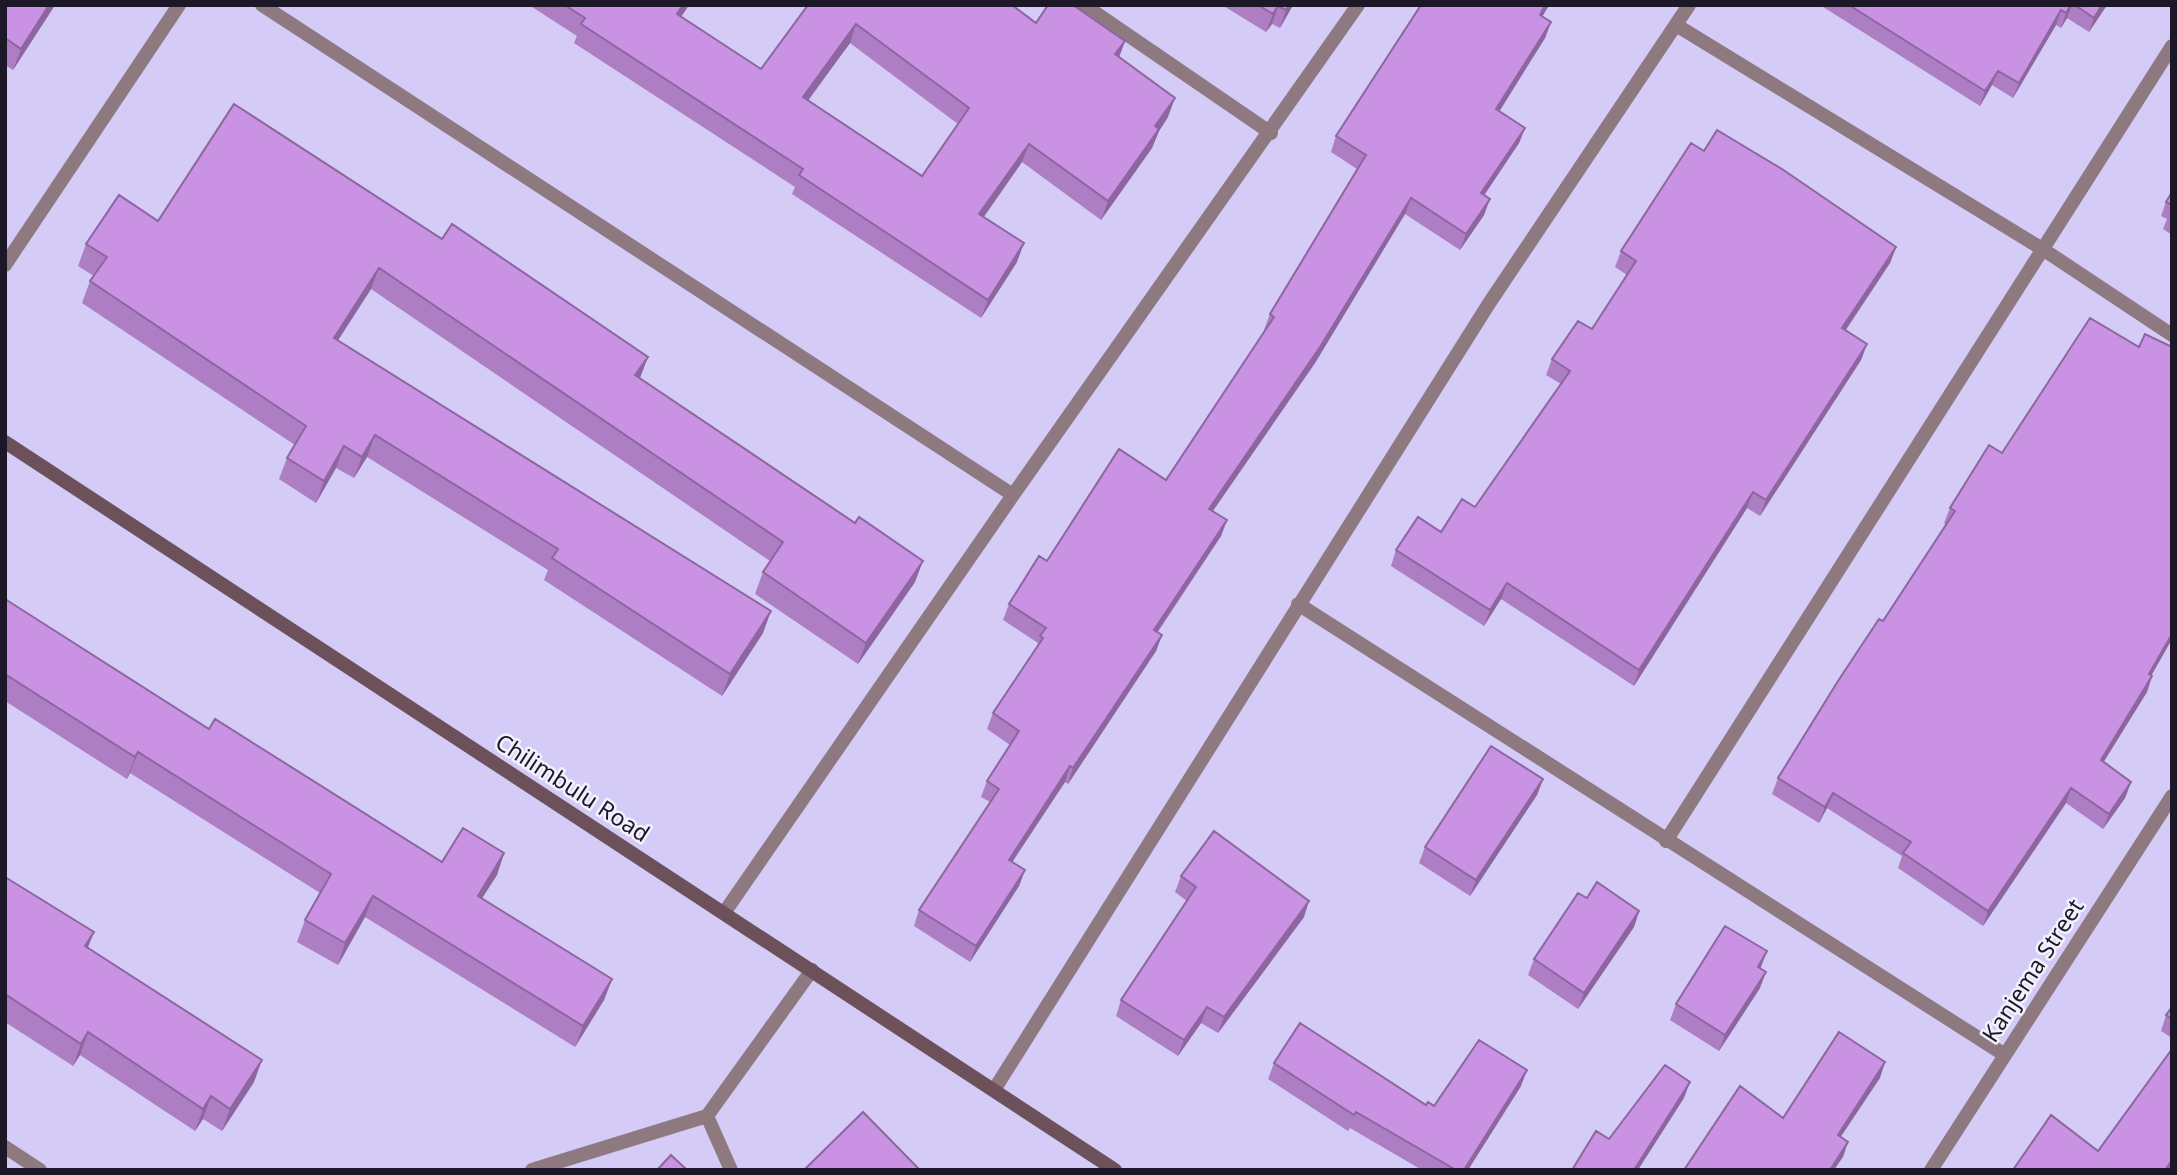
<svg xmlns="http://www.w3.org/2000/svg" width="2177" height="1175" font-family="'Noto Sans',sans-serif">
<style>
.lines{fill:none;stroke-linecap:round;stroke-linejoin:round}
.street{stroke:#8e7981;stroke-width:14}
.secondary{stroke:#6c505a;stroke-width:14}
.wall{fill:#ad7ec3;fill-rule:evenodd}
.shaded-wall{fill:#8d669f}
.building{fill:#c992e3;stroke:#8d669f;stroke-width:2;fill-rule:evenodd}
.labels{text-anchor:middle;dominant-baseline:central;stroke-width:5;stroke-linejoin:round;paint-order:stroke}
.street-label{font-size:23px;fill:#1c1828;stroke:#f3f1fe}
</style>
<rect width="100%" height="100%" fill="#d4cbf6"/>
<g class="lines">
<path class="street" d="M 262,5 L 1013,495
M 1084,5 L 1271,133
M 1676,25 L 2044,250 L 2172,335
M 5,265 L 179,5
M 1298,604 L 2005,1055
M 1666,841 L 2172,46
M 724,913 L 1013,495 L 1358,5
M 994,1090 L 1488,305 L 1689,5
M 707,1116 L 731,1170
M 5,1147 L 40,1170
M 532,1170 L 707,1116 L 812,970
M 1931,1170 L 2172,796"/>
<path class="secondary" d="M 5,442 L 1115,1170"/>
</g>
<path class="wall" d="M 5,5 L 55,5 L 13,70 L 5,65 Z
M 529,5 L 689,5 L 681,17 L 761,69 L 808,5 L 1036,23 L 1125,41 L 1119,57 L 1168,117 L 1159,131 L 1152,148 L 1101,220 L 1022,162 L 984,217 L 1017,262 L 981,318 L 792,194 L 795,187 L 574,43 L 577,36 ZM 850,43 L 958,124 L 922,176 L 808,101 Z
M 1222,5 L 1293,5 L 1280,28 L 1272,24 L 1266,32 Z
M 1549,5 L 1542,17 L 1551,22 L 1545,38 L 1499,111 L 1525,128 L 1519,143 L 1484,195 L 1484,215 L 1460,250 L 1405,214 L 1315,363 L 1213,511 L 1227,520 L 1221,536 L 1158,632 L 1162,635 L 1156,651 L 1068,784 L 1065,782 L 1012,862 L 1025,870 L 1019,886 L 970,962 L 914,926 L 919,910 L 990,802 L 981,797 L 987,781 L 1010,745 L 987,729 L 993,713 L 1036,649 L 1038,643 L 1003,620 L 1009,604 L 1047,561 L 1166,480 L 1265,330 L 1264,330 L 1270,314 L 1357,169 L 1331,152 L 1336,136 Z
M 1820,5 L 2107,5 L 2089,32 L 2067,18 L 2061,28 L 2056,25 L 2013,98 L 1992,85 L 1980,106 Z
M 234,104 L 640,379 L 915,582 L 858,664 L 755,594 L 763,572 L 770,561 L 371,289 L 338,340 L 763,633 L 722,696 L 544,580 L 548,570 L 367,457 L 354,478 L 336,468 L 316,503 L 279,479 L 287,458 L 295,445 L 82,303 L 90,281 L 94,276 L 78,266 L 86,244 L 158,221 Z
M 1704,151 L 1896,247 L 1890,263 L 1846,330 L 1867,344 L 1861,360 L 1760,516 L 1747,508 L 1634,686 L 1501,599 L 1484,626 L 1391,566 L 1396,550 L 1441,532 L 1475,507 L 1561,384 L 1546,375 L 1552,359 L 1592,329 L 1627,275 L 1615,267 L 1621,251 Z
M 2172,192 L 2172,235 L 2163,229 L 2167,219 L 2161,216 L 2166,202 Z
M 2139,347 L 2172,347 L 2172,639 L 2151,676 L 2152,676 L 2147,692 L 2103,762 L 2131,782 L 2125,798 L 2103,829 L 2066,803 L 1983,926 L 1898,868 L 1902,856 L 1827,808 L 1819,823 L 1772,794 L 1778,778 L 1883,621 L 1946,525 L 1944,523 L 1950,508 L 2002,453 Z
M 5,599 L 209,729 L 442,862 L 504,853 L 497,875 L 482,898 L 612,979 L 604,1000 L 575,1047 L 365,917 L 338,965 L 297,942 L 305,920 L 320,893 L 130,773 L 127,779 L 5,701 Z
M 1543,779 L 1537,795 L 1470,896 L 1419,863 L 1425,847 Z
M 1181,876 L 1304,917 L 1218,1033 L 1201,1023 L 1178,1056 L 1116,1016 L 1121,1000 L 1187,901 L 1175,892 Z
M 5,877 L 88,947 L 254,1082 L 222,1131 L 203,1119 L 195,1131 L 80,1055 L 73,1066 L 5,1022 Z
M 1587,898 L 1639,911 L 1634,927 L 1578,1009 L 1528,975 L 1534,959 Z
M 1760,968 L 1760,988 L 1719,1051 L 1670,1020 L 1676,1004 Z
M 2172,1007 L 2172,1038 L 2161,1031 L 2166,1015 Z
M 1274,1063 L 1426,1105 L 1434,1106 L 1521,1086 L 1468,1170 L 1422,1170 L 1350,1128 L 1348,1131 L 1268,1079 Z"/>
<path class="shaded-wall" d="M 49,5 L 55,5 L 13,70 L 21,49 Z
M 683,5 L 689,5 L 670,33 L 677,14 Z
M 1289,5 L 1293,5 L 1280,28 L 1286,10 Z
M 1545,5 L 1549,5 L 1534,31 L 1540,15 Z
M 2072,5 L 2067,18 L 2061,28 L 2066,13 Z
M 2102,5 L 2107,5 L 2089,32 L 2094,18 Z
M 1278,6 L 1272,24 L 1266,32 L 1273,14 Z
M 2061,10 L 2056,25 L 2013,98 L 2019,83 Z
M 1551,22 L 1545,38 L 1491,125 L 1496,109 Z
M 856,24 L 850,43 L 796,116 L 803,97 Z
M 1125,41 L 1118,60 L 1115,54 Z
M 1998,71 L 1992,85 L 1980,106 L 1985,91 Z
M 1175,98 L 1168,117 L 1159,131 L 1152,148 L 1101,220 L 1108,201 L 1155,126 Z
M 1525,128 L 1519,143 L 1475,209 L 1481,193 Z
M 1029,144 L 1022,162 L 972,233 L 979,214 Z
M 1411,198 L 1405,214 L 1315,363 L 1203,525 L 1209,509 Z
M 1490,199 L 1484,215 L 1460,250 L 1466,234 Z
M 1024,243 L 1017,262 L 981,318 L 988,300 Z
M 1896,247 L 1890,263 L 1836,344 L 1842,328 Z
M 379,268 L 371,289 L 326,359 L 334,338 Z
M 1867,344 L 1861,360 L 1760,516 L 1766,500 Z
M 648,357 L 640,378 L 635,375 Z
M 375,435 L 367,457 L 354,478 L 362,457 Z
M 344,446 L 336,468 L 316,503 L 324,481 Z
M 1753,492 L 1747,508 L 1634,686 L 1639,670 Z
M 1227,520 L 1221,536 L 1148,645 L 1154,630 Z
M 923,561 L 915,582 L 858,664 L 866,643 Z
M 1507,583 L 1501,599 L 1484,626 L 1490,610 Z
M 771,611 L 763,633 L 722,696 L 730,674 Z
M 2172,634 L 2172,639 L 2143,690 L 2149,674 Z
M 1162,635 L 1156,651 L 1068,784 L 1073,768 Z
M 2152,676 L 2147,692 L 2095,776 L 2101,760 Z
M 138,752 L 130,773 L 127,779 L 135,757 Z
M 1070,766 L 1065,782 L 1003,876 L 1009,860 Z
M 1543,779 L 1537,795 L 1470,896 L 1476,880 Z
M 2131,782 L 2125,798 L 2103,829 L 2109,814 Z
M 2071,788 L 2066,803 L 1983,926 L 1988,911 Z
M 1833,793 L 1827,808 L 1819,823 L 1825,807 Z
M 504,853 L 497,875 L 470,917 L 478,896 Z
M 1025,870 L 1019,886 L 970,962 L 976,946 Z
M 373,896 L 365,917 L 338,965 L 345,943 Z
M 1309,901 L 1304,917 L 1218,1033 L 1224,1017 Z
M 1639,911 L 1634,927 L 1578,1009 L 1584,993 Z
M 94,932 L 85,955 L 85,946 Z
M 1767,951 L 1761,967 L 1752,983 L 1758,967 Z
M 1766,972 L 1760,988 L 1719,1051 L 1725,1035 Z
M 612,979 L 604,1000 L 575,1047 L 583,1026 Z
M 1207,1007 L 1201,1023 L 1178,1056 L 1184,1040 Z
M 88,1032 L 80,1055 L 73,1066 L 81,1044 Z
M 262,1060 L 254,1082 L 222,1131 L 230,1109 Z
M 1885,1062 L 1880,1078 L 1832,1150 L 1838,1135 Z
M 1527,1070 L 1521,1086 L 1468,1170 L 1464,1170 Z
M 1690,1082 L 1684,1098 L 1638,1170 L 1634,1170 Z
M 211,1096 L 203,1119 L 195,1131 L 203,1109 Z
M 1848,1142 L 1843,1157 L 1834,1170 L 1830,1170 Z
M 2172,1160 L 2172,1168 L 2170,1170 L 2165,1170 Z"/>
<path class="building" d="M 5,5 L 49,5 L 21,49 L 5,38 Z
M 565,5 L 683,5 L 677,14 L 761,69 L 808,5 L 1012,5 L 1036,23 L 1048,5 L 1073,5 L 1125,41 L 1115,54 L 1175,98 L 1155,126 L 1159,129 L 1108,201 L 1029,144 L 979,214 L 1024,243 L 988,300 L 799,175 L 803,169 L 581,24 L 585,18 ZM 856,24 L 969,108 L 922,176 L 803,97 Z
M 1258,5 L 1289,5 L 1286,10 L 1278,6 L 1273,14 Z
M 1421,5 L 1545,5 L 1540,15 L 1551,22 L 1496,109 L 1525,128 L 1481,193 L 1490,199 L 1466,234 L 1411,198 L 1320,347 L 1209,509 L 1227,520 L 1154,630 L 1162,635 L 1073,768 L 1070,766 L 1009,860 L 1025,870 L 976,946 L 919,910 L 999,789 L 987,781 L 1019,731 L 993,713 L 1043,638 L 1040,636 L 1046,628 L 1009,604 L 1039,556 L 1047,561 L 1119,449 L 1166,480 L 1274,317 L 1270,314 L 1366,155 L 1336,136 Z
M 1849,5 L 2071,5 L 2066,13 L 2061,10 L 2019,83 L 1998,71 L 1985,91 Z
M 2075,5 L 2102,5 L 2094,18 Z
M 234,104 L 442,239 L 452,224 L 648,357 L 635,375 L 855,523 L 859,517 L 923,561 L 866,643 L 763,572 L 783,542 L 379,268 L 334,338 L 771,611 L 730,674 L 552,558 L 558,549 L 375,435 L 362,457 L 344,446 L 324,481 L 287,458 L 306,426 L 90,281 L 107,257 L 86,244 L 119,195 L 158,221 Z
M 1717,130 L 1782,169 L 1896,247 L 1842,328 L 1867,344 L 1766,500 L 1753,492 L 1639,670 L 1507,583 L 1490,610 L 1396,550 L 1418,517 L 1441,532 L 1462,499 L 1475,507 L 1570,371 L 1552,359 L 1578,321 L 1592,329 L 1636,261 L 1621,251 L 1691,143 L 1704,151 Z
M 2172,192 L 2172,205 L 2166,202 Z
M 2090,318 L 2139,347 L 2145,334 L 2172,347 L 2172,634 L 2149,674 L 2152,676 L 2101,760 L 2131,782 L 2109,814 L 2071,788 L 1988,911 L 1903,853 L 1911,842 L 1833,793 L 1825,807 L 1778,778 L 1838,681 L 1879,619 L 1883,621 L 1955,511 L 1950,508 L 1989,445 L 2002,453 Z
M 5,599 L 209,729 L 215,719 L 442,862 L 463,828 L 504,853 L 478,896 L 612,979 L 583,1026 L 373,896 L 345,943 L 305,920 L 331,874 L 138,752 L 135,757 L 5,674 Z
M 1491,746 L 1543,779 L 1476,880 L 1425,847 Z
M 1214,831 L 1309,901 L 1224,1017 L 1207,1007 L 1184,1040 L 1121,1000 L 1196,887 L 1181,876 Z
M 5,877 L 94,932 L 85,946 L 262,1060 L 230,1109 L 211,1096 L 203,1109 L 88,1032 L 81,1044 L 5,994 Z
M 1597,882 L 1639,911 L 1584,993 L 1534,959 L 1578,893 L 1587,898 Z
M 1725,926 L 1767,951 L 1758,967 L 1766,972 L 1725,1035 L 1676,1004 Z
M 2172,1007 L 2172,1019 L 2166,1015 Z
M 1300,1023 L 1426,1105 L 1428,1102 L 1434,1106 L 1479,1040 L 1527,1070 L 1464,1170 L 1456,1170 L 1356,1112 L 1354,1115 L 1274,1063 Z
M 1839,1032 L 1885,1062 L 1838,1135 L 1848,1142 L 1830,1170 L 1684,1170 L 1740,1086 L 1783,1118 Z
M 2172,1049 L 2172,1160 L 2165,1170 L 2013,1170 L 2051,1115 L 2098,1151 Z
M 1665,1065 L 1690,1082 L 1634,1170 L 1572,1170 L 1596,1131 L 1609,1139 Z
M 863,1112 L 918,1168 L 916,1170 L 804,1170 Z
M 671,1155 L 687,1170 L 657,1170 Z"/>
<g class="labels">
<g class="street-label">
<text transform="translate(573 787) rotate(33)">Chilimbulu Road</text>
<text transform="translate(2032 970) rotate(-57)">Kanjema Street</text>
</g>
</g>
<rect width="2177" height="1175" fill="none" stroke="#1c1828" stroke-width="14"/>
</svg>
